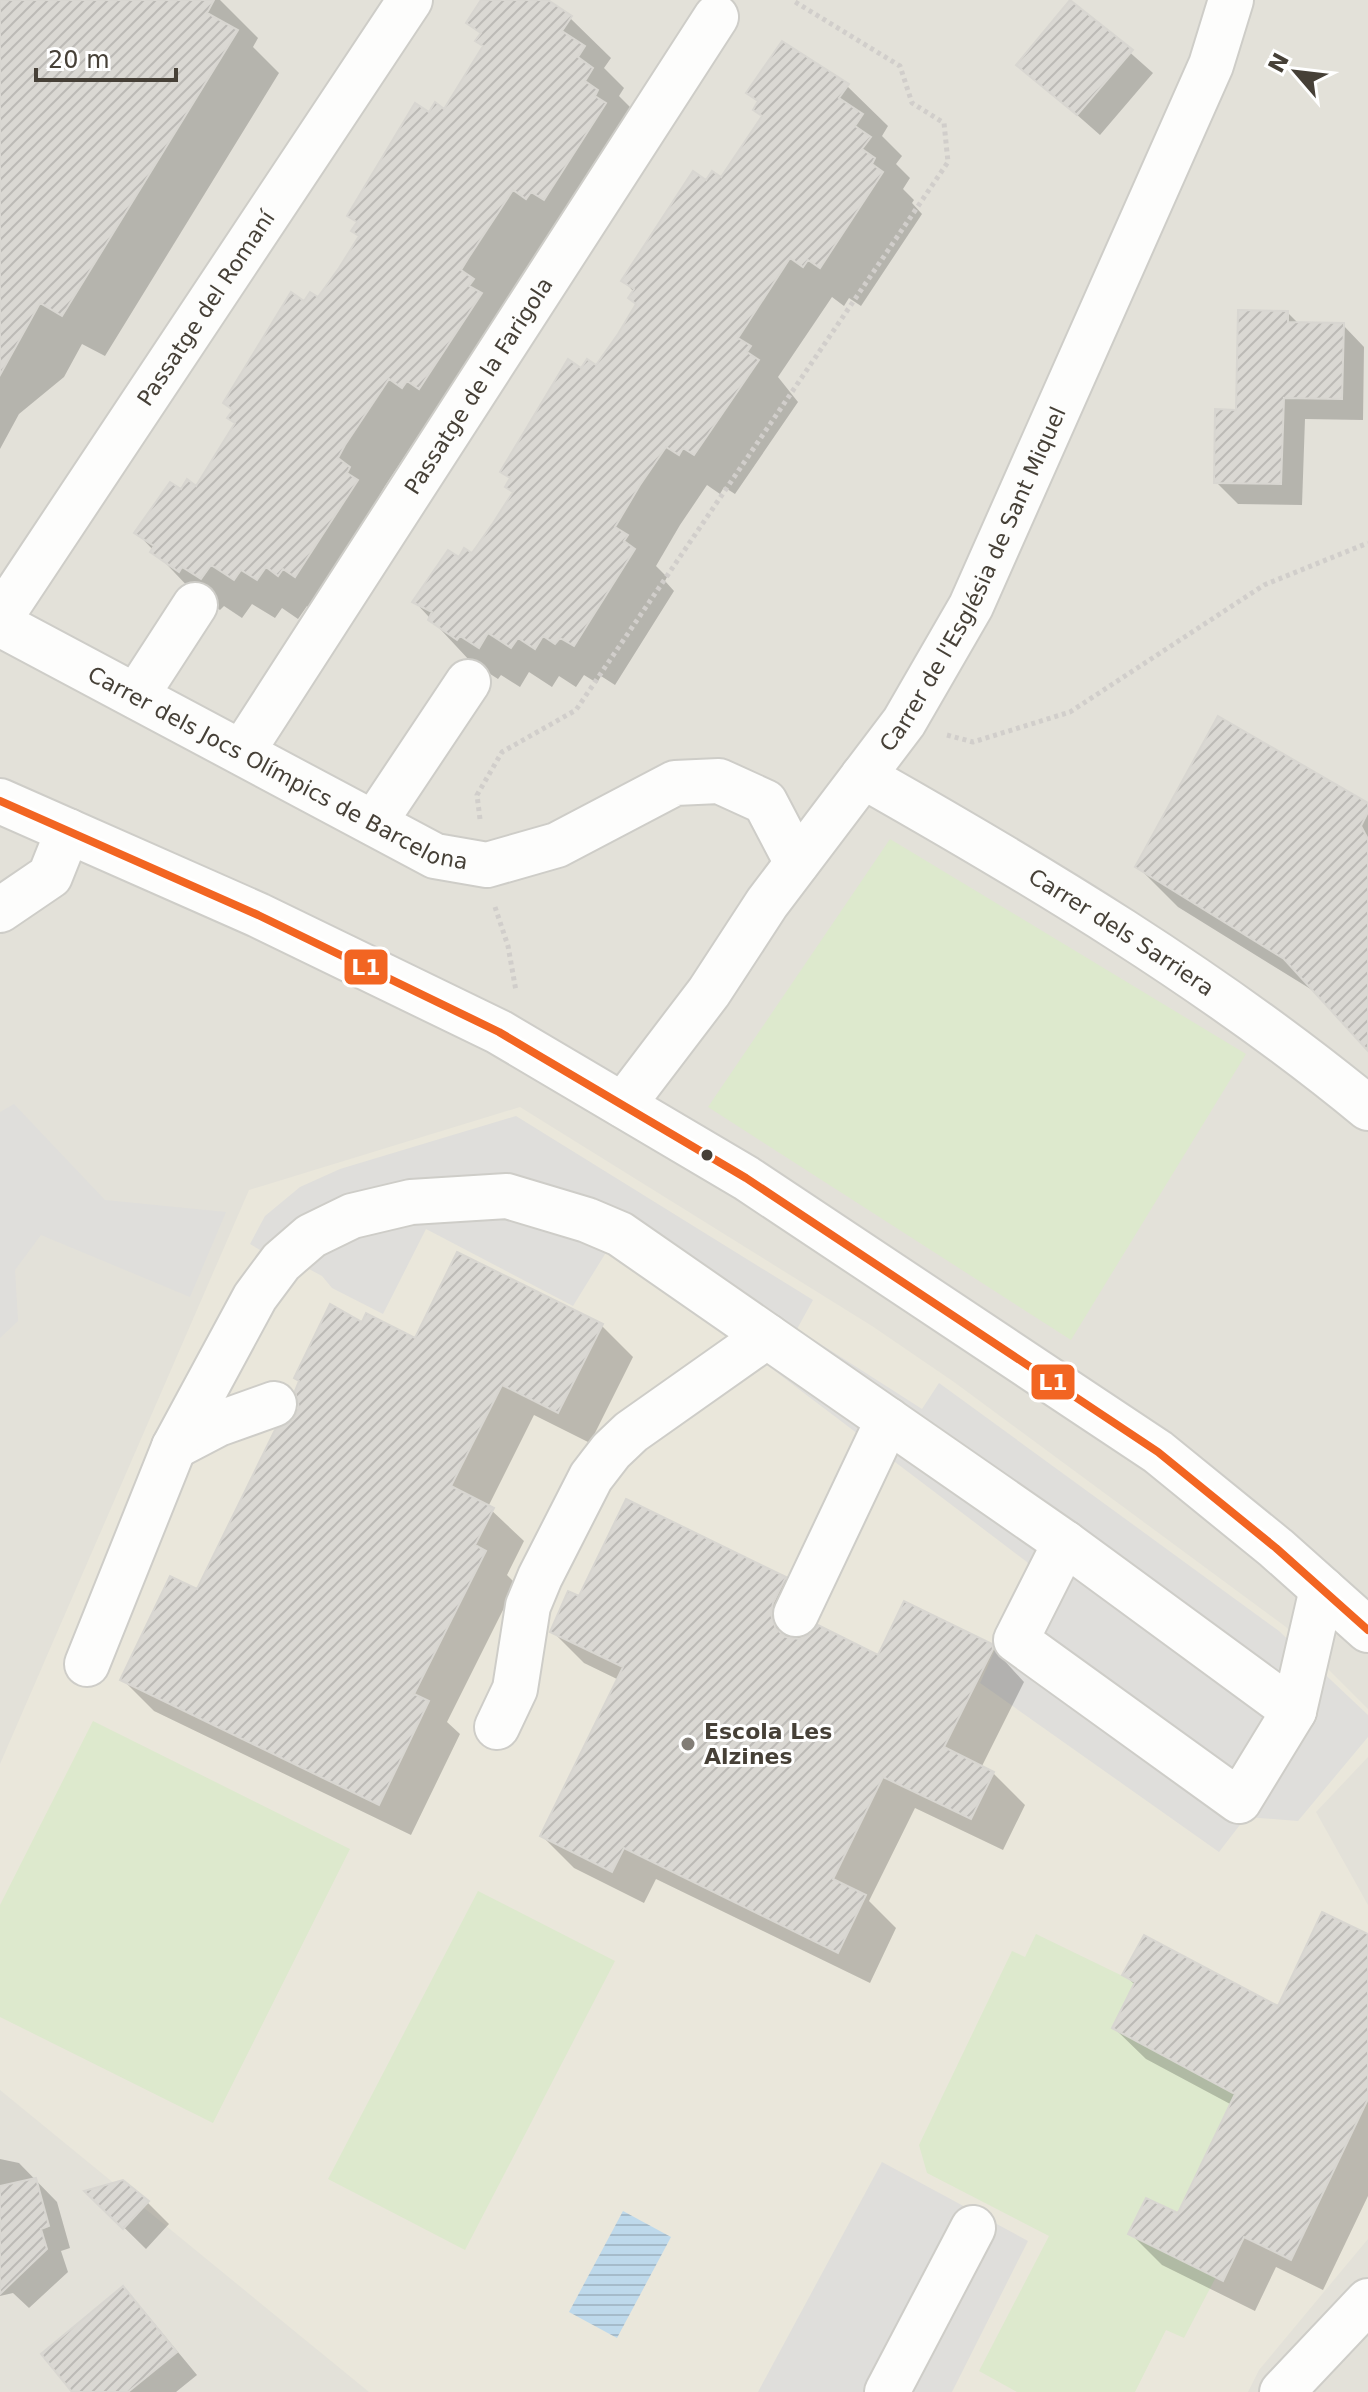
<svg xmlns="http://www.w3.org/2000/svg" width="1368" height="2392" font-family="'DejaVu Sans',sans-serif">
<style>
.residential{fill:#e3e1d9}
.education{fill:#eae7db}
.park{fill:#dde9cd}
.parking{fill:#dfdedb}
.water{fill:url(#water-rules)}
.shadow{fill:#0003}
.building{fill:url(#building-hatch);stroke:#d8d6d1;stroke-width:2}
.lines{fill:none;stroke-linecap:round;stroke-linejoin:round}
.minor-casing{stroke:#cecdc8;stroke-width:48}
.path{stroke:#d1cecb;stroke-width:5;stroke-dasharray:4 4;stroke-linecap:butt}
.minor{stroke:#fdfdfc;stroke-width:44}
.bus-1-casing{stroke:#fff;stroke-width:14}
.bus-1{stroke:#f26522;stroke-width:8}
.bus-dot{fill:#464037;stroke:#fff;stroke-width:3}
.poi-dot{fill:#827d76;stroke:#fff;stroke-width:3}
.labels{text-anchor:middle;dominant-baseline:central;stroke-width:6;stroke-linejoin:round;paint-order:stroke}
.street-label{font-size:22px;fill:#464037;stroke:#fff}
.poi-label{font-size:22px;font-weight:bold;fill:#464037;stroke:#fff;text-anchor:start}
.line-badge{stroke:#fff;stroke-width:3}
.badge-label{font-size:22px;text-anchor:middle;font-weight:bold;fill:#fff}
</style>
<defs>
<pattern id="water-rules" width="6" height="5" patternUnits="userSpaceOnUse" patternTransform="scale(2)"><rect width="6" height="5" fill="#bed9eb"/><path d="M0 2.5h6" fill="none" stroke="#a5bbca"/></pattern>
<pattern id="building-hatch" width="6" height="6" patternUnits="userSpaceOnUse" patternTransform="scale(2)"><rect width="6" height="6" fill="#dad8d3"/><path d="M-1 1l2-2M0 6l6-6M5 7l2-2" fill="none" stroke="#bcbab6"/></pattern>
</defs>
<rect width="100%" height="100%" fill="#f0efeb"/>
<path class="residential" d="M 0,0 L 1368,0 L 1368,2392 L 0,2392 Z"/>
<path class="education" d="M 520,1107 L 872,1326 L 954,1382 L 1286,1627 L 1368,1709 L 1368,1757 L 1316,1812 L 1368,1905 L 1368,2239 L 1259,2370 L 1248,2392 L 369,2392 L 0,2090 L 0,1764 L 249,1190 Z"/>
<path class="park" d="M 890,839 L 1246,1054 L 1071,1340 L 708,1107 Z
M 93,1721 L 350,1849 L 213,2123 L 0,2017 L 0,1905 Z
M 478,1891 L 615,1961 L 465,2250 L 328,2179 Z
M 1036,1934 L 1135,1982 L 1112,2028 L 1235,2094 L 1178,2213 L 1146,2198 L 1129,2233 L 1216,2277 L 1184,2338 L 1166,2330 L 1135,2392 L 1017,2392 L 979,2371 L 1049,2236 L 927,2173 L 919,2145 L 1012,1951 L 1025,1957 Z"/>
<path class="parking" d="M 14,1104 L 105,1200 L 226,1212 L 190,1297 L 41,1235 L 15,1270 L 18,1321 L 0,1338 L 0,1112 Z
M 516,1116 L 813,1300 L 797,1329 L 922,1409 L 939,1383 L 1279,1631 L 1368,1715 L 1368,1737 L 1298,1821 L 1246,1817 L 1219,1852 L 980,1683 L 1031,1570 L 1027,1562 L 610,1246 L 573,1306 L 426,1229 L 383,1314 L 332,1288 L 322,1276 L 309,1269 L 292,1269 L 250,1244 L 265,1216 L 300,1187 L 340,1169 Z
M 882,2162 L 1028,2241 L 952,2392 L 758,2392 Z"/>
<path class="water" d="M 623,2211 L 671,2237 L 617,2338 L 569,2312 Z"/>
<path class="shadow" d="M 0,0 L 220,0 L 258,38 L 253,47 L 279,73 L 105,356 L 82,344 L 64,377 L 19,414 L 0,449 Z
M 489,0 L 543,0 L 570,18 L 611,58 L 604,68 L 624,88 L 619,96 L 633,110 L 509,298 L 443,427 L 430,418 L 385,486 L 378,498 L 390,509 L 320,615 L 307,606 L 298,619 L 282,608 L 275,618 L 252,604 L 242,618 L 224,606 L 220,610 L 193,592 L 137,533 L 182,492 L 197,489 L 237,425 L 230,418 L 305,304 L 319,300 L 360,237 L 353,230 L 358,224 L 349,215 L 429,115 L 445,112 L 484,48 L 478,41 L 482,34 L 474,26 Z
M 1072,1 L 1153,73 L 1100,135 L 1019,64 Z
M 847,86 L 888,126 L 882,136 L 902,156 L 896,164 L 910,178 L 903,189 L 914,200 L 912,203 L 922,214 L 861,306 L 849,298 L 844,306 L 832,297 L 778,377 L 798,402 L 735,494 L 724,487 L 720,494 L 707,485 L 680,525 L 656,566 L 667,577 L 665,581 L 674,591 L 615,685 L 601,676 L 597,683 L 584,675 L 576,687 L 559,676 L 552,687 L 529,672 L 520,687 L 501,675 L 498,679 L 470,661 L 415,602 L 459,560 L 473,556 L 514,493 L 507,486 L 511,480 L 502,471 L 582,371 L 596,368 L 638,305 L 634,292 L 624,281 L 706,183 L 721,180 L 764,118 L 755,110 L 759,103 L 749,93 Z
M 1288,313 L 1299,324 L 1343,325 L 1364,347 L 1363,420 L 1305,419 L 1302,505 L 1238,504 L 1216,482 L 1238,412 Z
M 1368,805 L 1368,1048 L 1317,993 L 1178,907 L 1138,867 Z
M 363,1324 L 416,1340 L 602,1326 L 633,1357 L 590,1443 L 534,1415 L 488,1507 L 524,1541 L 507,1575 L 516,1584 L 447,1722 L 460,1734 L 411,1835 L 154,1711 L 123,1680 L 198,1592 L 295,1421 Z
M 785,1579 L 816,1611 L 803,1639 L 879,1657 L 991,1646 L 1024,1682 L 981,1768 L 993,1773 L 1025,1805 L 1003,1850 L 915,1808 L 869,1901 L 896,1928 L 870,1983 L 656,1879 L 644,1903 L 574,1868 L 542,1836 L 619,1680 L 584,1663 L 552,1631 L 580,1598 Z
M 1368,1936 L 1368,2196 L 1323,2290 L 1276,2267 L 1255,2311 L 1162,2265 L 1131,2234 L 1179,2216 L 1232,2105 L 1146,2059 L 1114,2028 L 1136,1986 L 1125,1975 L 1279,2008 Z
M 0,2159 L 19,2163 L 57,2202 L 70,2248 L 61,2251 L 68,2272 L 29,2308 L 13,2293 L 0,2296 Z
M 88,2192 L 147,2202 L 169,2224 L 146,2249 Z
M 122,2289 L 144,2311 L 197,2375 L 176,2392 L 75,2392 Z"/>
<path class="building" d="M 0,0 L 214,0 L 207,13 L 238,30 L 62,316 L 40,303 L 0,375 Z
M 481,0 L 548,0 L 572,16 L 562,31 L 585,46 L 578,57 L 593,68 L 585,81 L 598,90 L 595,96 L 606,103 L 544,200 L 531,192 L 526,199 L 513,190 L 469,257 L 461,270 L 474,279 L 469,286 L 482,293 L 419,389 L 407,381 L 402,388 L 389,379 L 345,445 L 338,458 L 350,467 L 347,473 L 358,480 L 295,577 L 283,569 L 278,576 L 266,567 L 257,580 L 241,570 L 234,580 L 211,565 L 201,579 L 182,567 L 179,572 L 150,552 L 154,546 L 134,533 L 170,482 L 181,489 L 187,479 L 196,486 L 235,423 L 227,418 L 233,410 L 223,403 L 291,292 L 304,301 L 310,292 L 318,297 L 339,268 L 359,236 L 351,231 L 357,222 L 347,216 L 415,103 L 429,112 L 435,102 L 444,109 L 483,46 L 475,41 L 481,33 L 466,23 Z
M 1070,0 L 1133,50 L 1077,115 L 1016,65 Z
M 782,41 L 849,84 L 839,98 L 863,114 L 855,126 L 871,137 L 862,149 L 875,158 L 872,164 L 883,172 L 820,268 L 808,260 L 803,267 L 790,258 L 738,338 L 751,346 L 747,352 L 759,360 L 694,455 L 683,448 L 679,455 L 666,447 L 640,485 L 615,527 L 628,535 L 624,541 L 635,549 L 574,646 L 560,638 L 555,644 L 543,636 L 535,649 L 518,638 L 511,648 L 488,633 L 479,648 L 460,636 L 457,640 L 428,620 L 432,612 L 412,602 L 448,550 L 459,557 L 464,548 L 472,553 L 493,523 L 513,492 L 505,487 L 510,478 L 500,472 L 568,359 L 581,368 L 587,359 L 596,365 L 618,334 L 636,304 L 628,298 L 634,289 L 621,281 L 693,171 L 706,180 L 712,171 L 721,177 L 762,116 L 753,110 L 758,101 L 746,93 Z
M 1238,310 L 1288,311 L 1288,322 L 1344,323 L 1342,399 L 1284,398 L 1281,484 L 1214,483 L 1215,409 L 1236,410 Z
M 1218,716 L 1368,803 L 1368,812 L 1361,826 L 1368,839 L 1368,1051 L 1284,959 L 1135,867 Z
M 457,1252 L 603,1324 L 558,1413 L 502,1385 L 451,1486 L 494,1508 L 475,1545 L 486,1551 L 414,1694 L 429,1701 L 379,1805 L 120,1680 L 170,1576 L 197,1589 L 275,1430 L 293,1420 L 299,1408 L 295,1391 L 299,1381 L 294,1378 L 330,1304 L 362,1322 L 366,1313 L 415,1338 Z
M 626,1499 L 786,1577 L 773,1603 L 771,1615 L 776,1629 L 786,1637 L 799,1639 L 811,1634 L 818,1625 L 878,1655 L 904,1601 L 992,1644 L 993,1649 L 944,1747 L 994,1772 L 971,1819 L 883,1777 L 833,1879 L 866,1895 L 838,1953 L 624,1848 L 612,1872 L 540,1836 L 623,1667 L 550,1632 L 568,1591 L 579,1596 Z
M 1322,1912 L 1368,1934 L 1368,2099 L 1291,2260 L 1244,2237 L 1223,2281 L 1128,2234 L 1146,2198 L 1178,2213 L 1235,2094 L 1112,2028 L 1135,1982 L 1122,1975 L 1144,1935 L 1278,2006 Z
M 36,2178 L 49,2226 L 41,2229 L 47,2249 L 0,2294 L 0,2186 Z
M 123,2180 L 149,2201 L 123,2229 L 84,2191 Z
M 123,2286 L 177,2352 L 128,2392 L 72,2392 L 41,2354 Z"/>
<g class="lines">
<g class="minor-casing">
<g id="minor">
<path id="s1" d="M 0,618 L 410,0"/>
<path id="s2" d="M 0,624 L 435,856 L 487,865 L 557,845 L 675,783 L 719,781 L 765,802 L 797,863"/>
<path d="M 136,696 L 195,605"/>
<path id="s3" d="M 242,752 L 716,17"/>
<path id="s4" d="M 863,776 C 1036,874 1214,981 1368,1108"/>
<path d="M 0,801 L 258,915 L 499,1032 L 746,1178 L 1158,1452 L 1276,1548 L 1368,1630"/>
<path d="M 374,823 L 468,682"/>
<path d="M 0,910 L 50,876 L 68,831"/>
<path id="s5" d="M 623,1105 L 709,992 L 767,903 L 904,722 L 971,606 L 1211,65 L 1231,0"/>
<path d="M 174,1447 L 218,1424 L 274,1404"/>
<path d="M 1065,1543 L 1016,1640 L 1239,1801 L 1294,1711 L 1322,1589"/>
<path d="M 796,1614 L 888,1420"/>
<path d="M 87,1664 L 174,1447 L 255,1297 L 281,1262 L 311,1236 L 352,1216 L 411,1202 L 507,1196 L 587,1220 L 620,1234 L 1065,1543 L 1294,1711"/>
<path d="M 497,1727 L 515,1689 L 528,1606 L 540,1577 L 591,1477 L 611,1451 L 631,1432 L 767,1336"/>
<path d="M 887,2392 L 973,2228"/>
<path d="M 1282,2392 L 1368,2301"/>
</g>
</g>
<path class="path" d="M 947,735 L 973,742 L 1070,712 L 1264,585 L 1368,543
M 480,819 L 477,795 L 502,752 L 576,710 L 948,162 L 944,123 L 912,103 L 900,66 L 792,0
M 495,907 L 508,946 L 516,991"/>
<use href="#minor" class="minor"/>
<g class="bus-1-casing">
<path id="bus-1" d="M 0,801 L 258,915 L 499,1032 L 746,1178 L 1158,1452 L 1276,1548 L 1368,1630"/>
</g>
<use href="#bus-1" class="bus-1"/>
</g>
<circle class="bus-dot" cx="707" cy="1155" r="7"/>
<circle class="poi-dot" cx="688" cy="1744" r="8"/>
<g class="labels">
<g class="street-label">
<text stroke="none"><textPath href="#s1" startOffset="372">Passatge del Romaní</textPath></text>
<text stroke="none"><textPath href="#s3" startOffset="436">Passatge de la Farigola</textPath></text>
<text stroke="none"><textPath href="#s5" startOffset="634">Carrer de l'Església de Sant Miquel</textPath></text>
<text stroke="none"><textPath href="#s2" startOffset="314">Carrer dels Jocs Olímpics de Barcelona</textPath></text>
<text stroke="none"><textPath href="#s4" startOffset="302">Carrer dels Sarriera</textPath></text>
</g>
<g class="poi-label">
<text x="704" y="1731">Escola Les<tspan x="704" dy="25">Alzines</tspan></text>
</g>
</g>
<g class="line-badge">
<rect x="343" y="948" width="46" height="38" rx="8" fill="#f26522"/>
<rect x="1030" y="1363" width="46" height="38" rx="8" fill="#f26522"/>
</g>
<g class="badge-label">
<text x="366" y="975">L1</text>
<text x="1053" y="1390">L1</text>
</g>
<g transform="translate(1296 72) rotate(298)" stroke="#ffffff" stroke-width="6" paint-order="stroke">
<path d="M0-6L14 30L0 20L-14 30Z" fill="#464037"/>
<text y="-12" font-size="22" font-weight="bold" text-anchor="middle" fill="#464037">N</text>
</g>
<path d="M36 68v12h140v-12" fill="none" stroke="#464037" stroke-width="4"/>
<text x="48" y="68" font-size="24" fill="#464037" stroke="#ffffff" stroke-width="6" paint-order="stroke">20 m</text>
</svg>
